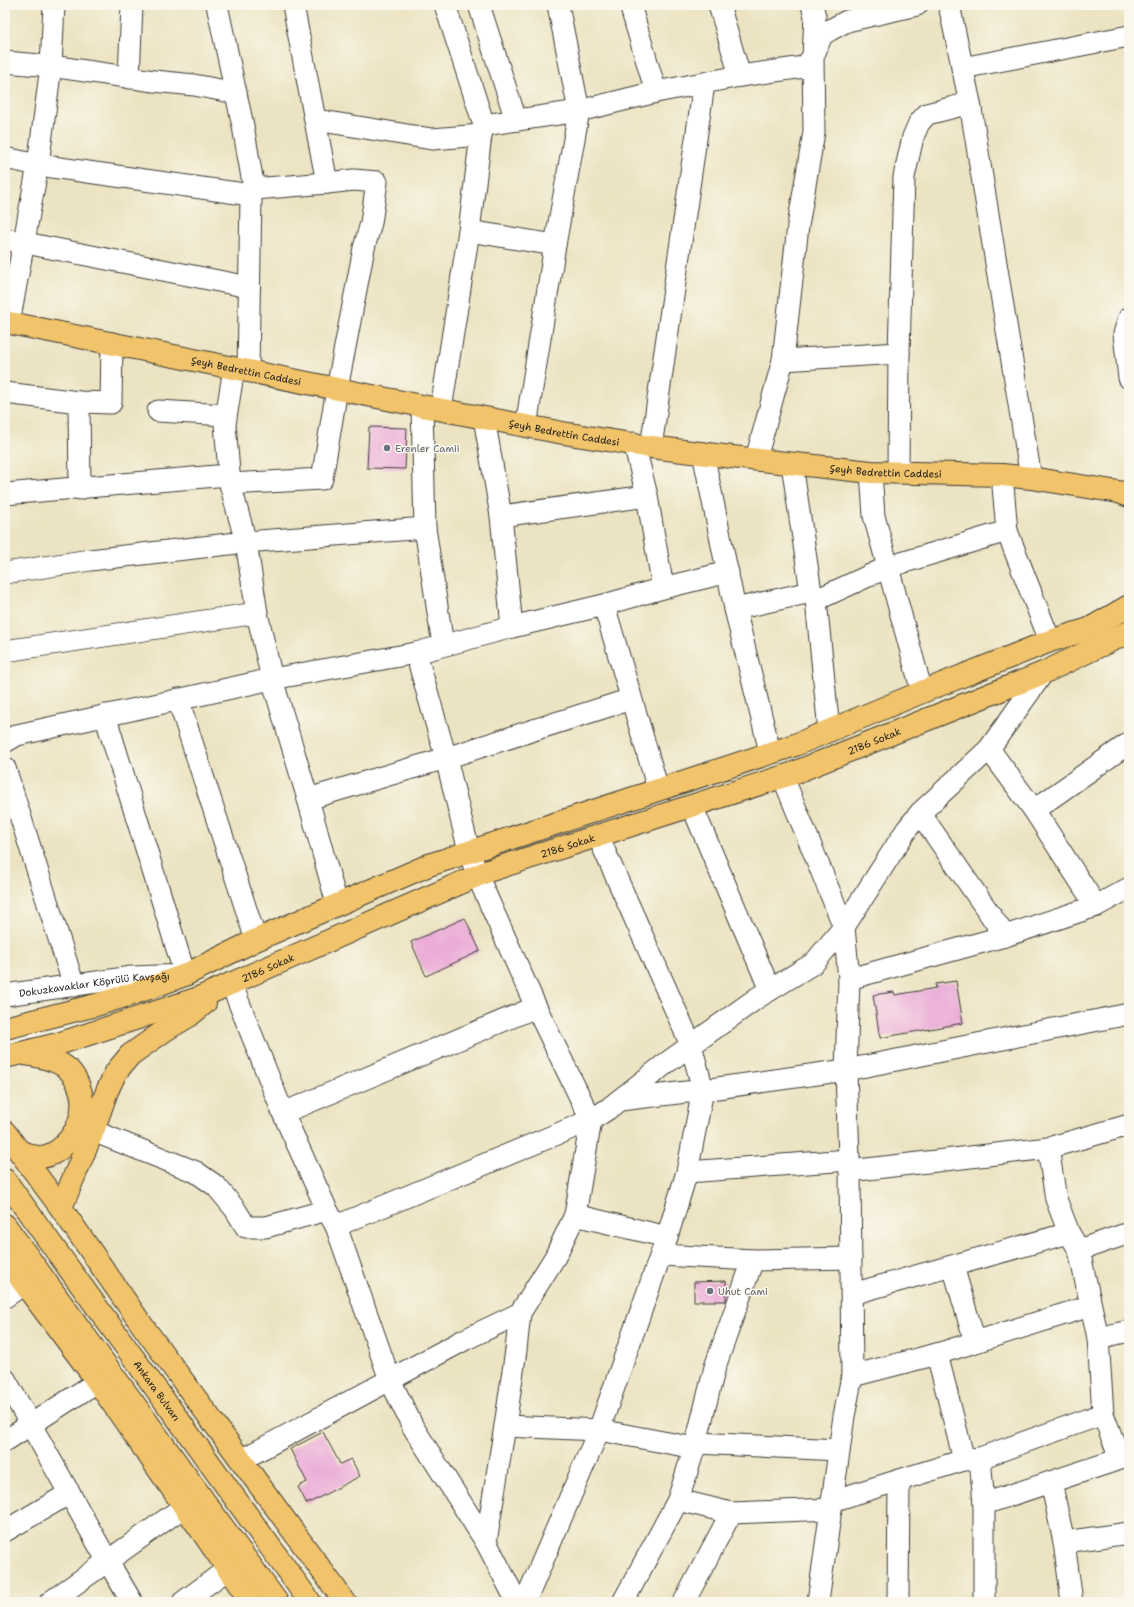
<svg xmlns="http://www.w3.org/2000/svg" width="1134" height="1607" font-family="'Shantell Sans',sans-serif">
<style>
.building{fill:#ebacd7}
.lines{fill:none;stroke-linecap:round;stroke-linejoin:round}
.minor-casing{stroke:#3b3a35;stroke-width:23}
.major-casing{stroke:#3b3a35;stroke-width:24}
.minor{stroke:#fff;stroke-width:21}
.major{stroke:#f1c36a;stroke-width:22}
.worship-dot{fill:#6b7280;stroke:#fbf7ec;stroke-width:1.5}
.labels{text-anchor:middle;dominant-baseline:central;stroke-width:3;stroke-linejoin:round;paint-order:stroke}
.street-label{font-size:10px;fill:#1c1c1c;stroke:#fbf7ec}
.worship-label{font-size:10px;fill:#5b616d;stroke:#fbf7ec;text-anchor:start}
</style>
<rect width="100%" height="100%" fill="#fbf7ec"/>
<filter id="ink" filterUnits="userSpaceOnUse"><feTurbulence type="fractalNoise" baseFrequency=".025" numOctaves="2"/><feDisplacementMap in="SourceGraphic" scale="8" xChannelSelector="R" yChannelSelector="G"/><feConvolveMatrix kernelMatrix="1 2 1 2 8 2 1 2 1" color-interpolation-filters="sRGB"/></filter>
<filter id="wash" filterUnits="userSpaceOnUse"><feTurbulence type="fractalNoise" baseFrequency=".012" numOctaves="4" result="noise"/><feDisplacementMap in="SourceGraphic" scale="16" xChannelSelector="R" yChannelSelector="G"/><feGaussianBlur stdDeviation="0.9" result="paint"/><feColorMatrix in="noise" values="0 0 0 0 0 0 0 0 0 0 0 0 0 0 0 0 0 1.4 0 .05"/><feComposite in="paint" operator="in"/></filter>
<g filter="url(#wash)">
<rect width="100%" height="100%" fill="#ebe3c1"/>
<g id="blocks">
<path class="building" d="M 369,427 L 407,428 L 405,469 L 367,468 Z
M 465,918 L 480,951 L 426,976 L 411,942 Z
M 956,981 L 963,1023 L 880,1038 L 873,995 L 894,992 L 895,995 L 936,988 L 935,984 Z
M 726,1281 L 726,1301 L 694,1301 L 694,1282 Z
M 323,1432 L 340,1464 L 351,1459 L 360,1476 L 307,1504 L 298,1487 L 307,1482 L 290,1449 Z"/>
</g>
</g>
<g filter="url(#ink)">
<use href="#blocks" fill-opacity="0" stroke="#3b3a35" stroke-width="1"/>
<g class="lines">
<g class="minor-casing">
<g id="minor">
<path d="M 217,5 L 243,126 L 254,189 L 251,195 L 248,371"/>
<path d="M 479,5 L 516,120"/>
<path d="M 630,5 L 656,92"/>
<path d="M 719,5 L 740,76"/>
<path d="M 949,5 L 970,103 L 1031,478"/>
<path d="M 5,62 L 51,66 L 154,81 L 194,85 L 236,93"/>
<path d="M 962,68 L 1129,36"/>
<path d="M 129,78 L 132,5"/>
<path d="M 316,120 L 432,139 L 481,135"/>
<path d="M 484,125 L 579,111 L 656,92 L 740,76 L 804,67 L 813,57 L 822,35 L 830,30 L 847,21 L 917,5"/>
<path d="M 5,158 L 38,165 L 251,195"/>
<path d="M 254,189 L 327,183"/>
<path d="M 469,231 L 555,245"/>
<path d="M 5,239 L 249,287"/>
<path d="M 1129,318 L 1124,334 L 1129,378"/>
<path d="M 9,323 L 38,165 L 51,66 L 54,5"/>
<path d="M 783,360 L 899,353"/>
<path d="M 234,368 L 225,424 L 230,484 L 246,542 L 257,613 L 272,679 L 308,799 L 337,904"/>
<path d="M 5,393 L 79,402 L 111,403 L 112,343"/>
<path d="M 79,402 L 80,489"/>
<path d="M 422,406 L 425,528 L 443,645"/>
<path d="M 441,409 L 469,231 L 481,135 L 484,125 L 445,5"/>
<path d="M 158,411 L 226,415"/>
<path d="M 484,418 L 501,516 L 512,627"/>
<path d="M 526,426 L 555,245 L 579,111 L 558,5"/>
<path d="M 634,443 L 647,496 L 663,588"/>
<path d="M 651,447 L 704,84"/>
<path d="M 703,453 L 735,609 L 770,752"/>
<path d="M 756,459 L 783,360 L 798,226 L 814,132 L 813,57 L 815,16 L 812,5"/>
<path d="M 792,464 L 811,592 L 816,600 L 829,731"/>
<path d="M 898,471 L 899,353 L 904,177 L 913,137 L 919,123 L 927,114 L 970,103"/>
<path d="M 871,472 L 874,516 L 922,692"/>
<path d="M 1002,475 L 1007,531 L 1050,641"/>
<path d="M 230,484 L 322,479 L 337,389 L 364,248 L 371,223 L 377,182 L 354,180 L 327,183 L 293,5"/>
<path d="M 5,494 L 228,475"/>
<path d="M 501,516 L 647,496"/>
<path d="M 5,573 L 90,560 L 246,542 L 425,528"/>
<path d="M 816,600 L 888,567 L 1007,531"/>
<path d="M 604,605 L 658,789"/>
<path d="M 735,609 L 811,592"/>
<path d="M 5,651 L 257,613"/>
<path d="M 416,653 L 446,758 L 469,851 L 477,875 L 536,1007 L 591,1120 L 575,1215 L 555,1257 L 520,1313 L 516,1350 L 505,1426 L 486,1542"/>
<path d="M 178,699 L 256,940"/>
<path d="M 5,742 L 17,735 L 272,679 L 416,653 L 512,627 L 604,605 L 663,588 L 728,572"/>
<path d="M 989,749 L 1034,810 L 1096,906"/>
<path d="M 5,768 L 74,986"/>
<path d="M 308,799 L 446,758 L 631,699"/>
<path d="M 692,806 L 770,990"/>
<path d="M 1034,810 L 1129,743"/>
<path d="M 920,813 L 1005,936"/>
<path d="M 849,979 L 1005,936 L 1096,906 L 1129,888"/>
<path d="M 231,983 L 283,1113 L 327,1210 L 336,1226 L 390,1380 L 413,1427 L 486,1542 L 517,1602"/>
<path id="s1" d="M 5,995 L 132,977 L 185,975 L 105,715"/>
<path d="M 620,1100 L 703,1090 L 846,1070 L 1129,1014"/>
<path d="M 283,1113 L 536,1007"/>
<path d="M 93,1131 L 196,1172 L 216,1186 L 235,1209 L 246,1227 L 266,1227 L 327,1210"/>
<path d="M 1048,1148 L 1056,1199 L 1069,1233 L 1079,1250 L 1098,1338 L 1103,1414 L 1120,1459"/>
<path d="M 850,1171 L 1048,1148 L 1129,1125"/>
<path d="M 687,1172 L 849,1160"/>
<path d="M 575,1215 L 667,1237"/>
<path d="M 336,1226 L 591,1120 L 608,1109 L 665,1064 L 757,998 L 814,963 L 844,927 L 783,777"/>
<path d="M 1079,1250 L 1129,1233"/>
<path d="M 661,1255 L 753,1260 L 851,1258"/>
<path d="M 953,1266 L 975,1342"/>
<path d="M 852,1294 L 1069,1233"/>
<path d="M 5,1297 L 24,1284"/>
<path d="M 1098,1338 L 1129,1331"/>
<path d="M 937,1354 L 964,1460"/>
<path d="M 852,1376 L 937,1354 L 1090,1306"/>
<path d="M 5,1379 L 107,1560 L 132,1602"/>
<path d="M 505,1426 L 599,1430 L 695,1448"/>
<path d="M 5,1441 L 97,1382"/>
<path d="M 696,1443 L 839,1450"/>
<path d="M 980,1458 L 984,1504 L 984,1602"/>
<path d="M 241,1460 L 464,1340 L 520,1313"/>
<path d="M 1051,1482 L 1064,1542 L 1072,1602"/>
<path d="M 678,1500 L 731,1513 L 831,1509"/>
<path d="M 832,1501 L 964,1460 L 980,1458 L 1103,1414"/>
<path d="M 984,1504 L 1129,1456"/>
<path d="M 5,1531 L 70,1493"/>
<path d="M 1064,1542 L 1129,1533"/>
<path d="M 50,1602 L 185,1506"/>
<path d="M 183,1602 L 228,1569"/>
<path d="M 525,1602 L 599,1430 L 667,1237 L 687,1172 L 703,1090 L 691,1045 L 598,836"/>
<path d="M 623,1602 L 678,1500 L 696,1443 L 715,1367 L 753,1260"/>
<path d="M 684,1602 L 731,1513"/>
<path d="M 818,1602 L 844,1416 L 852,1376 L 850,1171 L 849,1160 L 846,1070 L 849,979 L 844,927 L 907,829 L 920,813 L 989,749 L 1043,673"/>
<path d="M 898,1602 L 899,1481"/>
</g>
</g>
<g class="major-casing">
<g id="major">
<path id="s2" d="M 5,322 L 422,406 L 563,433 L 651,447 L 732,457 L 871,472 L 1002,475 L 1031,478 L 1119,492 L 1129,496"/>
<path d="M 5,1028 L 96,1005 L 141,991 L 185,975 L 256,940 L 429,865 L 795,745 L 922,692 L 1050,641 L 1089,629 L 1129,606"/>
<path id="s3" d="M 5,1057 L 58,1044 L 196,999 L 488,871 L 791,774 L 1043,673 L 1129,632"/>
<path d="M 5,1132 L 61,1208 L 142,1325 L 345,1602"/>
<path d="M 19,1151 C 25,1153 33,1157 39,1157 C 48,1157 58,1152 64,1145 C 80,1129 88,1106 78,1084 C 76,1079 72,1073 68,1069 C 57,1059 39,1056 25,1054"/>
<path id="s4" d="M 5,1180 L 310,1602"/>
<path d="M 61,1208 L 93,1131 L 107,1091 L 116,1072 L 130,1055 L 167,1029 L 189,1016 L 205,1003"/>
<path d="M 5,1225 L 277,1602"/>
<path d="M 5,1258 L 92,1374 L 251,1602"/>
</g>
</g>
<use href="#minor" class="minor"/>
<use href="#major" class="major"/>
</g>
</g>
<g class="worship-dot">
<circle cx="387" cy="448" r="4"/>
<circle cx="710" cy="1291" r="4"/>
</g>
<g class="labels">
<g class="street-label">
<text stroke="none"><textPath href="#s2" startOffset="246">Şeyh Bedrettin Caddesi</textPath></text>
<text stroke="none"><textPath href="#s2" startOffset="570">Şeyh Bedrettin Caddesi</textPath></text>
<text stroke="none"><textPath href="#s2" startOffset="894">Şeyh Bedrettin Caddesi</textPath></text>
<text stroke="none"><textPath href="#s3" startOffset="926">2186 Sokak</textPath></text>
<text stroke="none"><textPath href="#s3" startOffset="602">2186 Sokak</textPath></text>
<text stroke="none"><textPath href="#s3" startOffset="278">2186 Sokak</textPath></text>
<text stroke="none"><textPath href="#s1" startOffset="90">Dokuzkavaklar Köprülü Kavşağı</textPath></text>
<text stroke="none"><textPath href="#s4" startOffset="260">Ankara Bulvarı</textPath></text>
</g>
<g class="worship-label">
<text x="395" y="448">Erenler Camii</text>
<text x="718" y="1291">Uhut Cami</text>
</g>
</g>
<rect width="1134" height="1607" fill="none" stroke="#fbf7ec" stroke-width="20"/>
</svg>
